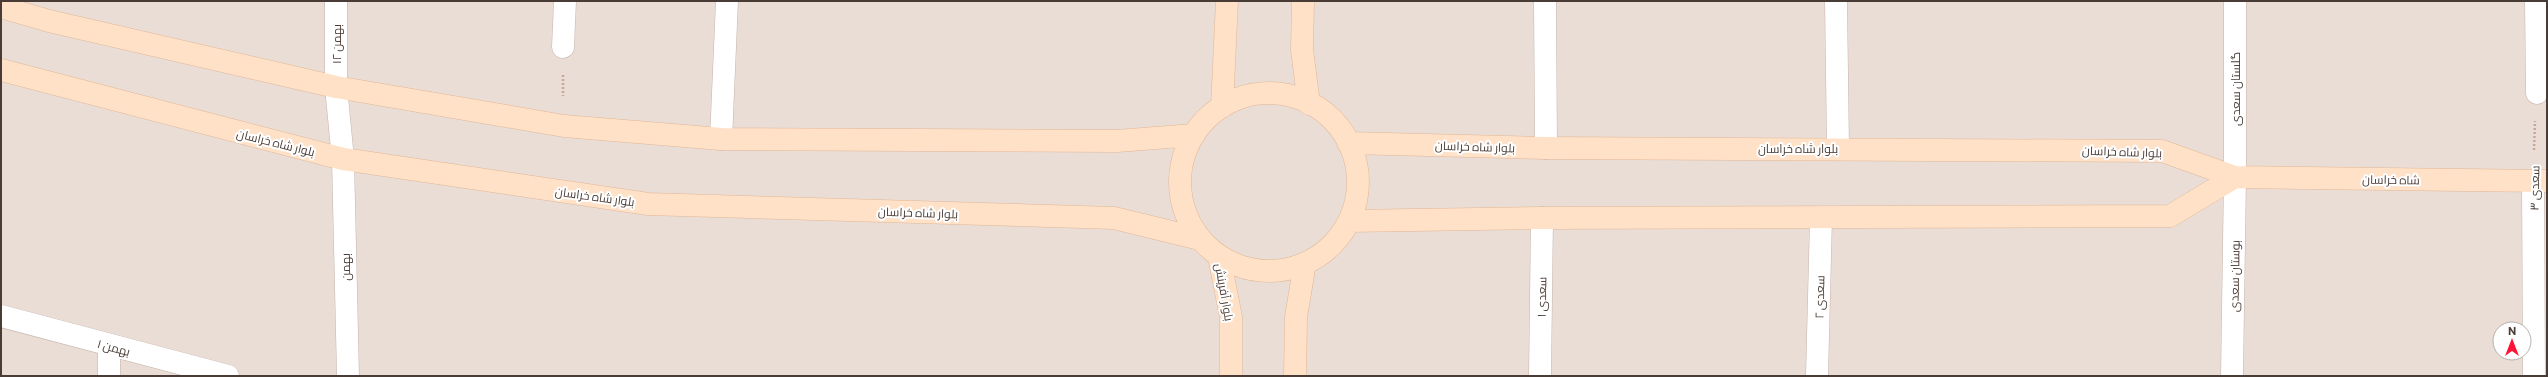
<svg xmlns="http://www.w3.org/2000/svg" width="2548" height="377" font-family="Commissioner,Cairo,sans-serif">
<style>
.residential{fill:#eaddd5;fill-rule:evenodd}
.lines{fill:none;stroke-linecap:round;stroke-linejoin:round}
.minor-casing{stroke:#c5b4ac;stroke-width:23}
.tertiary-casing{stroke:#c5b4ac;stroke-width:23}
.secondary-casing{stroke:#e0b797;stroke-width:23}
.path{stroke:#c5a898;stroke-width:2.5;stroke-dasharray:2 2;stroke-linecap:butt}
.minor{stroke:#fff;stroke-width:22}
.tertiary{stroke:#fff;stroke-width:22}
.secondary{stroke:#ffe1c7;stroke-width:22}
.labels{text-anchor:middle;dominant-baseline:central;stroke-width:4;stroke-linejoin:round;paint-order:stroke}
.street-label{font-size:12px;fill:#493b35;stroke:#fff}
</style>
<rect width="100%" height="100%" fill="#f5ede7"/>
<path class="residential" d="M 1,1 L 2547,1 L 2547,376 L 1,376 ZM 2500,329 L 2524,329 L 2524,353 L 2500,353 Z"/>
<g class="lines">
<g class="minor-casing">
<path id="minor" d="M 1545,1 L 1546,148
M 1836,1 L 1838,148
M 2536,1 L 2537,93
M 563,47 L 565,1
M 336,87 L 343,159 L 348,376
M 721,139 L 727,1
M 2533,181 L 2534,376
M 1,316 L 228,376
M 109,346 L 109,376
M 1540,376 L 1542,218
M 1817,376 L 1821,218"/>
</g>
<g class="tertiary-casing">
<path id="tertiary" d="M 336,87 L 336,1
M 2232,376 L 2235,177 L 2235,1"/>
</g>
<g class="secondary-casing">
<path id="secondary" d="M 1303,1 L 1302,50 L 1309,104
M 1,7 L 49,21 L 336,87 L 564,126 L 721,139 L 1117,141 L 1194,135
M 1,70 L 343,159 L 648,204 L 1114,218 L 1200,239
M1180 182a89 89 0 1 1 178 0a89 89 0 1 1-178 0Z
M 1222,107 L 1227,1
M 1348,143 L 1546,148 L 2162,151 L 2235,177 L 2547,181
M 1349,221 L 1542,218 L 2170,216 L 2235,177
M 1219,257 L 1231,317 L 1231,376
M 1295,376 L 1296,317 L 1305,263"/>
</g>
<path class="path" d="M 563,75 L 563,96
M 2534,150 L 2535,121"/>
<use href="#minor" class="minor"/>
<use href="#tertiary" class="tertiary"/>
<use href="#secondary" class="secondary"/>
</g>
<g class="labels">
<g class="street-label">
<text transform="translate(336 44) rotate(-90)">۱۲ بهمن</text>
<text transform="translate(2235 89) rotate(-90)">گلستان سعدی</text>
<text transform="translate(276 142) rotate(14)">بلوار شاه خراسان</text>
<text transform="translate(1475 146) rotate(2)">بلوار شاه خراسان</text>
<text x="1798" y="148">بلوار شاه خراسان</text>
<text transform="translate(2122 151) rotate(2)">بلوار شاه خراسان</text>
<text transform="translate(2391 179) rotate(1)">شاه خراسان</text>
<text transform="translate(2534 188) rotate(-89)">سعدی ۳</text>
<text transform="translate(595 196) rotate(8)">بلوار شاه خراسان</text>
<text transform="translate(918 212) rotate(2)">بلوار شاه خراسان</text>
<text transform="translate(345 267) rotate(-91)">بهمن</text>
<text transform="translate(2234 276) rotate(-89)">بوستان سعدی</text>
<text transform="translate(1225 292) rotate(80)">بلوار آفرینش</text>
<text transform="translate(1541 297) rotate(-89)">سعدی ۱</text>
<text transform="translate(1819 297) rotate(-89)">سعدی ۲</text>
<text transform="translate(114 347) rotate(15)">بهمن ۱</text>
</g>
</g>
<rect width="2548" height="377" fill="none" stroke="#493b35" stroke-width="4"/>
<g transform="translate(2512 341)"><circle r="19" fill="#ffffff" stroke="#b6b1ae"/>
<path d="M0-3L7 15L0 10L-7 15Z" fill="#ff1437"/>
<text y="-6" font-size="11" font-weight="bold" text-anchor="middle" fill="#493b35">N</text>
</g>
</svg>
